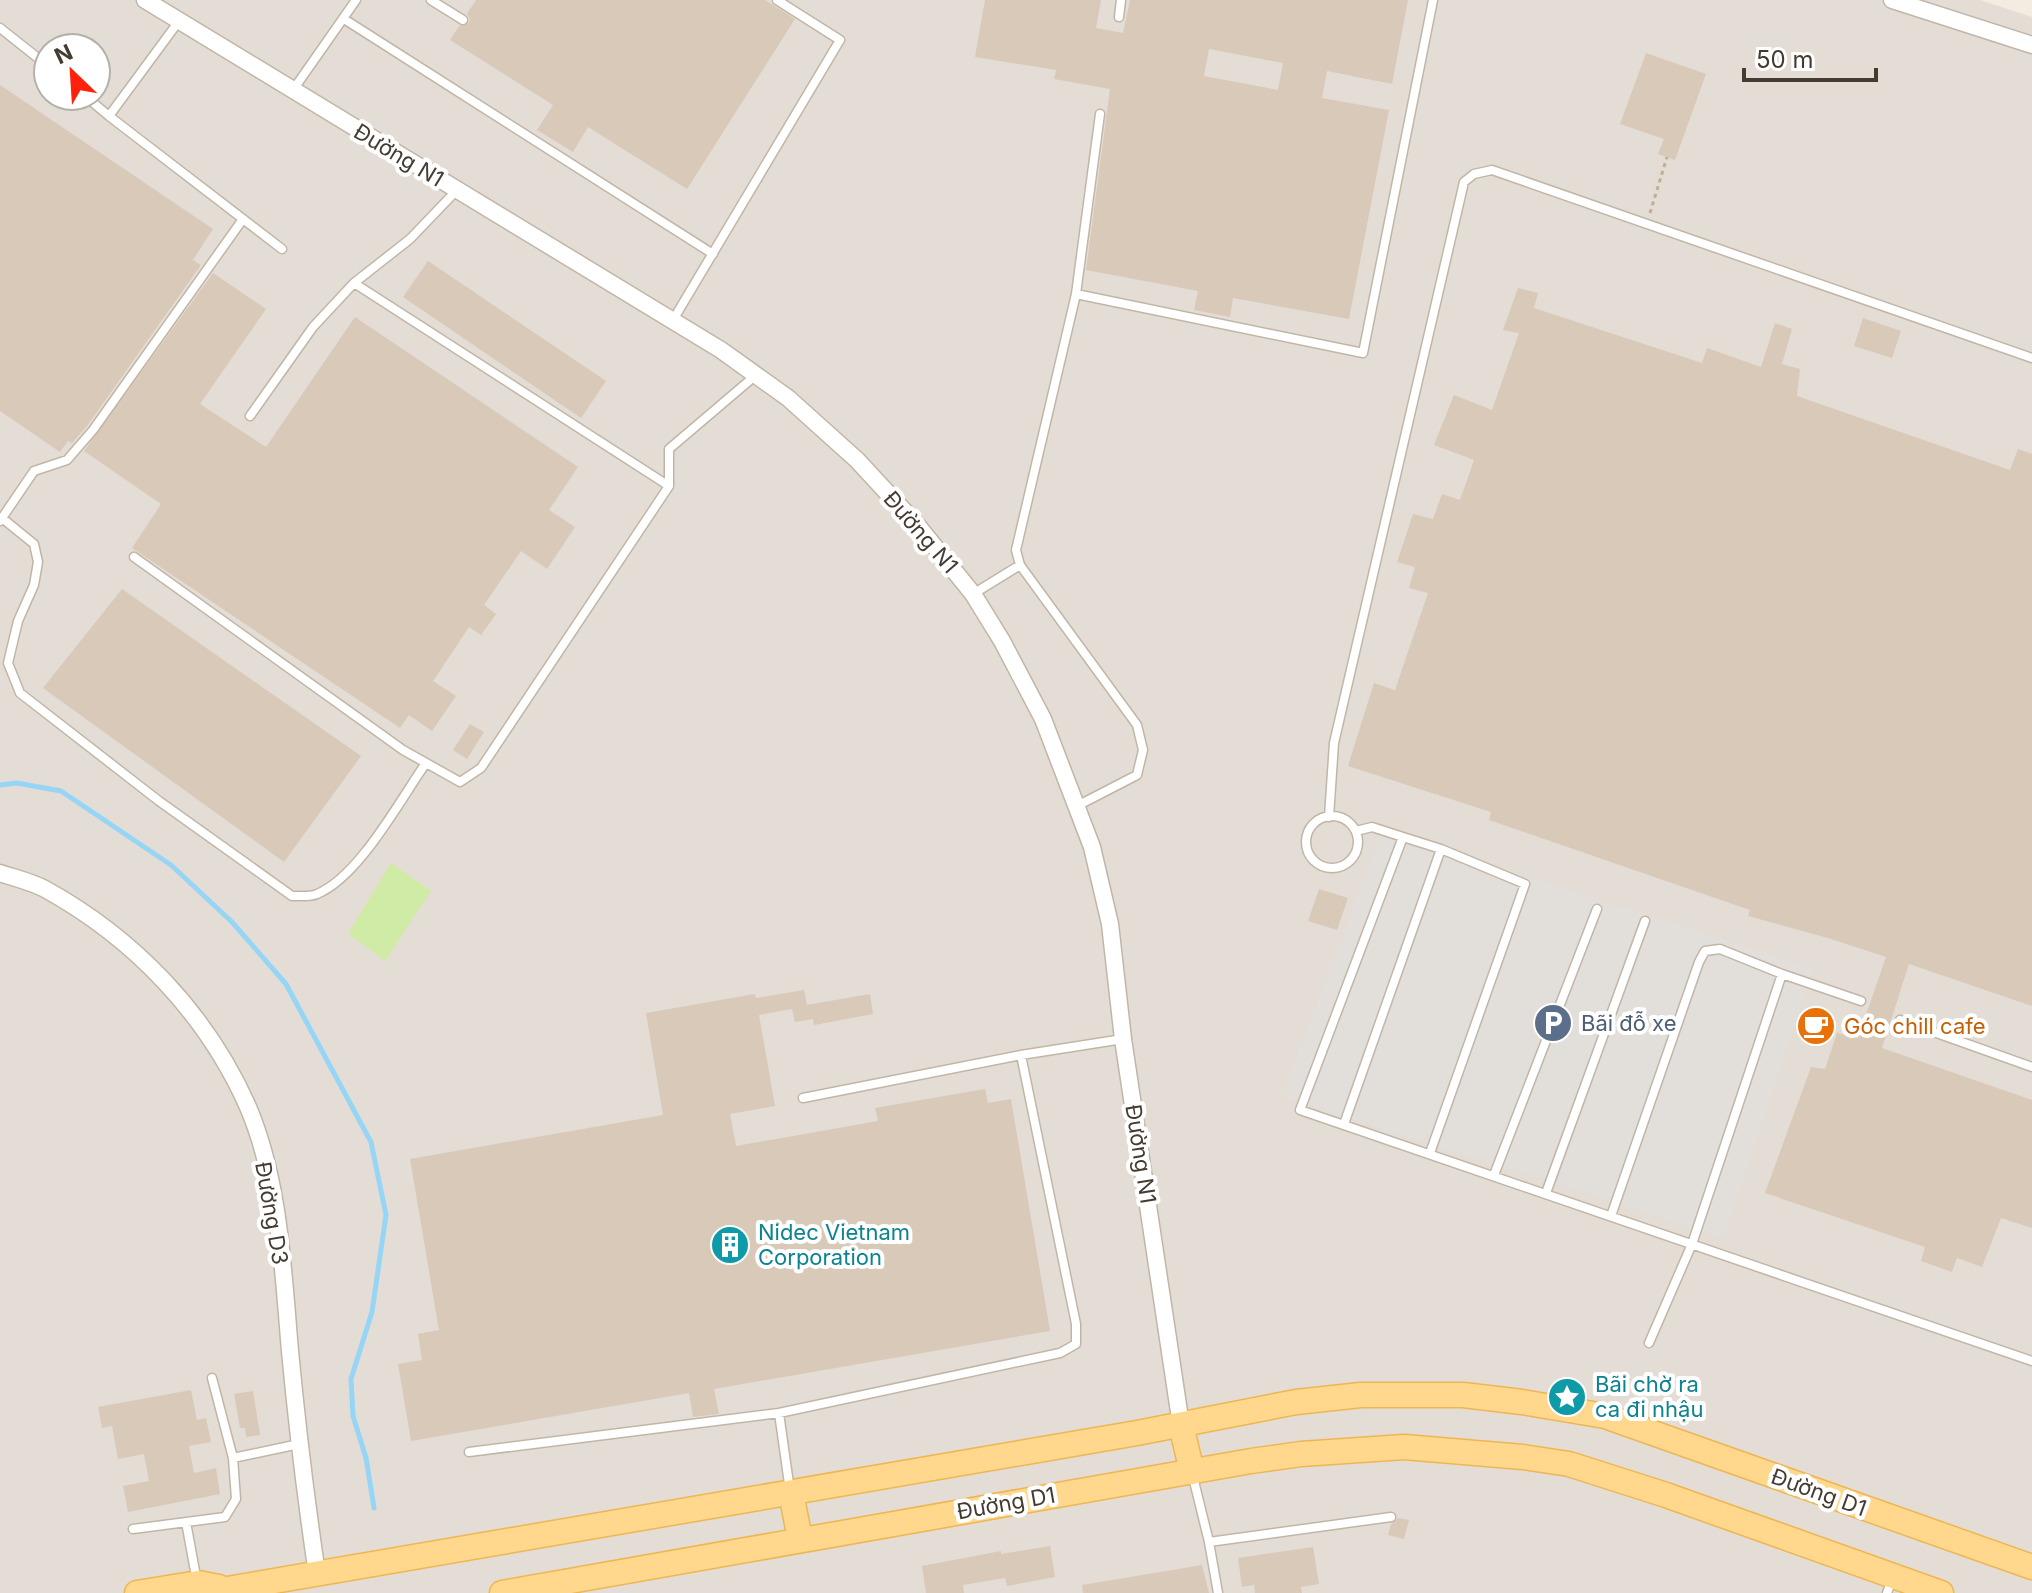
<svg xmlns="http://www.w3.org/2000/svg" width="2032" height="1593" font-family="Inter,sans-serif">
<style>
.industrial{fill:#e4ddd6;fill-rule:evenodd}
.green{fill:#d0eba5}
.parking{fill:#e2deda}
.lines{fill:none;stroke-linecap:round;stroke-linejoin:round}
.stream{stroke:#96d5f6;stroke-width:5}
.building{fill:#d8c9b8;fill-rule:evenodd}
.lane-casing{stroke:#c1b6a6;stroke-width:11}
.street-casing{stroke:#c1b6a6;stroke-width:19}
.primary-casing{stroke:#eeb653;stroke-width:27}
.path{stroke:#c1ae93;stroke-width:3;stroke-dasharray:4 4;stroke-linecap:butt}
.lane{stroke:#fff;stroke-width:8}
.street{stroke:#fff;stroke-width:16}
.primary{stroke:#ffd88d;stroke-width:24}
.labels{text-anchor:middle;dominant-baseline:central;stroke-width:8;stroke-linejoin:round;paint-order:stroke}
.street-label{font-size:22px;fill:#443b31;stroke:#fff}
.service-label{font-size:22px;fill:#4e5e75;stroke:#fff;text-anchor:start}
.food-label{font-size:22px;fill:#c56008;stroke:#fff;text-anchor:start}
.culture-label{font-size:22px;fill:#0d838f;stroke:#fff;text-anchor:start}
</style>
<rect width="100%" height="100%" fill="#f2ece1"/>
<path class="industrial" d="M 0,0 L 1980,0 L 2032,17 L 2032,1593 L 0,1593 ZM 48,48 L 96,48 L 96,96 L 48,96 Z"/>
<path class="green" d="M 391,863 L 431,891 L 385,961 L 348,934 Z"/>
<path class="parking" d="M 1383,830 L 1813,969 L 1723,1237 L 1282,1096 Z"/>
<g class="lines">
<path class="stream" d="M 0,785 L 17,783 L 61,791 L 171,865 L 232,922 L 286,984 L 371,1142 L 386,1215 L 372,1312 L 351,1379 L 353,1416 L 366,1458 L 374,1508"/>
</g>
<path class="building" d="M 476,0 L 765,0 L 795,19 L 687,189 L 588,127 L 573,152 L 537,130 L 553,105 L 450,40 L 459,26 L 468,24 L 470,19 L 467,14 Z
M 985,0 L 1101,0 L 1096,28 L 1123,33 L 1130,0 L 1408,0 L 1392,84 L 1327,71 L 1322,98 L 1389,110 L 1349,319 L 1233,298 L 1230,317 L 1194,310 L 1198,291 L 1086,270 L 1110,89 L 1054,79 L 1056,70 L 975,57 ZM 1209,49 L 1283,63 L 1278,90 L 1204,76 Z
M 1646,53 L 1706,74 L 1675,160 L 1658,154 L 1664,139 L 1620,124 Z
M 0,85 L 213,229 L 193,260 L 201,265 L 87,426 L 72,443 L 68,441 L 60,452 L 0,411 Z
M 428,261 L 606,381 L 581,418 L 403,297 Z
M 213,273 L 266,309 L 200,404 L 266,447 L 355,317 L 578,467 L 549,510 L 575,527 L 547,569 L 521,551 L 484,605 L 496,614 L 481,635 L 469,627 L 433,681 L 456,696 L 432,731 L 409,715 L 400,728 L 132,548 L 161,504 L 84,451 Z
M 1518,288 L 1538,293 L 1534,308 L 1702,363 L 1707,348 L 1761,367 L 1775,323 L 1792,329 L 1782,364 L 1800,369 L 1797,396 L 2010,470 L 2018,449 L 2032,454 L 2032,1006 L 1909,964 L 1882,1048 L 2032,1100 L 2032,1228 L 2001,1218 L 1982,1267 L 1957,1258 L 1952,1272 L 1921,1261 L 1925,1247 L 1765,1193 L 1811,1067 L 1825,1069 L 1837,1033 L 1858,1038 L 1886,957 L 1828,938 L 1748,916 L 1750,910 L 1489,820 L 1491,812 L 1348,766 L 1374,683 L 1395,690 L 1428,593 L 1409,588 L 1415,567 L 1397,562 L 1413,514 L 1433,519 L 1442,494 L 1460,500 L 1474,460 L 1434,445 L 1454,395 L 1492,410 L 1519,333 L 1503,330 Z
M 1863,318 L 1901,331 L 1892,358 L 1854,346 Z
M 122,589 L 361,756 L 284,862 L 43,688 Z
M 470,724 L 484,732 L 467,759 L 453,750 Z
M 1319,889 L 1348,898 L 1337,930 L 1308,921 Z
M 804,990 L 807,1005 L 870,994 L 873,1014 L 814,1025 L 813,1019 L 795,1022 L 792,1009 L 759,1015 L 775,1106 L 730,1114 L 736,1146 L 878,1121 L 875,1108 L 985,1089 L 988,1103 L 1011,1099 L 1050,1331 L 714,1389 L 719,1414 L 693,1417 L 689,1393 L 411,1441 L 398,1364 L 422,1360 L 418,1334 L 439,1330 L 410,1159 L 663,1115 L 646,1013 L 755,994 L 756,998 Z
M 191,1390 L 197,1420 L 206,1418 L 211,1442 L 189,1446 L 194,1473 L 216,1468 L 220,1494 L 128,1512 L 123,1486 L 149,1481 L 144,1454 L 118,1459 L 112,1426 L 102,1428 L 98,1407 Z
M 253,1391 L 260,1435 L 246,1437 L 245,1428 L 240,1428 L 234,1394 Z
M 1398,1518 L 1409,1520 L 1404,1539 L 1388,1535 L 1391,1524 Z
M 1050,1546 L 1055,1577 L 1007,1586 L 1005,1578 L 963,1585 L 964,1593 L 926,1593 L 922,1566 L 1001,1551 L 1001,1554 Z
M 1313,1547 L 1319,1584 L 1301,1587 L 1302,1593 L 1255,1593 L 1254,1585 L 1242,1587 L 1238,1558 Z
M 1202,1565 L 1209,1593 L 1083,1593 L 1082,1585 Z"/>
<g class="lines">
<g class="lane-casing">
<path id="lane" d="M 431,0 L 463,20
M 1119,17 L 1121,0
M 344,19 L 713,254
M 179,21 L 109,116 L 282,249
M 0,28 L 48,66
M 293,90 L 356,0
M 85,96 L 109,116
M 354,283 L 410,239 L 457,190
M 1076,294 L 1363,353 L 1433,0
M 673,320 L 840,40 L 777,0
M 250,416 L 313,327 L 354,283 L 669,486
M 2,518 L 34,544 L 38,562 L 34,585 L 18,621 L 8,663 L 20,693 L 159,801 L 292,896 C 300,896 311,897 317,894 C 359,877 400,800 426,763
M 0,521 L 34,471 L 67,460 L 93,430 L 243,219
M 134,557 L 403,750 L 460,782 L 481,768 L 669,486 L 669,449 L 756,375
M 973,594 L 1020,565
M 1077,806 L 1137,775 L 1143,750 L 1137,725 L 1020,565 L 1016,550 L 1076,294 L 1100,114
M1306 842a26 26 0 1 1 52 0a26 26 0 1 1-52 0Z
M 1329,817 L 1334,743 L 1464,182 L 1474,174 L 1492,170 L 2032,358
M 1356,831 L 1372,827 L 1403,837 L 1441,849 L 1525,884 L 1430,1153
M 1403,837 L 1300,1110 L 2032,1361
M 1900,1020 L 2032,1067
M 803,1098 L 1021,1055 L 1123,1039
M 1344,1124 L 1441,849
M 1494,1175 L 1597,909
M 1546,1193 L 1645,921
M 1611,1216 L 1699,962 L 1705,951 L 1720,949 L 1782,974 L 1861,1001
M 1649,1343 L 1692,1244 L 1782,974
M 212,1378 L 233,1458 L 299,1444
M 779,1413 L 790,1491
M 469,1452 L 779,1413 L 1060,1353 L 1076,1344 L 1076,1324 L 1021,1055
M 1193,1477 L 1209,1542 L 1218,1593
M 186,1522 L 197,1582
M 133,1529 L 225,1517 L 236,1499 L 233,1458
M 1209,1542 L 1391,1517
M 1887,1593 L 1893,1577"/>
</g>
<g class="street-casing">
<path id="street" d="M 145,0 L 721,350 L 788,398 L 857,460 L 918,526 L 973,594 L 1002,641 L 1043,719 L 1092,847 L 1110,924 L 1123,1039 L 1181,1425
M 1892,0 L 2032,45
M 0,873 C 15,878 32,882 45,889 C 134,938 207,1014 248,1107 C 280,1182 283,1271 290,1351 C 297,1426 306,1499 317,1574"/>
</g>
<g class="primary-casing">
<path id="primary" d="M 1181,1425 L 1192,1472
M 791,1493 L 800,1539
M 137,1593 L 198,1583 L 219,1587
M 204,1593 L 1137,1433 L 1296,1402 L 1361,1395 L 1463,1395 L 1522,1402 L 1605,1416 L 2032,1567
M 502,1593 L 1251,1461 L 1301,1454 L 1404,1447 L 1523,1457 L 1569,1464 L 1666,1495 L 1941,1593"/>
</g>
<path class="path" d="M 1650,213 L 1667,157"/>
<use href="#lane" class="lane"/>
<use href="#street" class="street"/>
<use href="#primary" class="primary"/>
</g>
<defs>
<g id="parking-disc" transform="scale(2)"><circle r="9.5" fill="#5c6f8a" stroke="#fff"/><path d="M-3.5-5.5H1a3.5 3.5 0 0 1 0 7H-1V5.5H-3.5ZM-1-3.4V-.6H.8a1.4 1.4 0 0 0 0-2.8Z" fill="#fff"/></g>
<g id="cafe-disc" transform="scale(2)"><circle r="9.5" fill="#e8710a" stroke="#fff"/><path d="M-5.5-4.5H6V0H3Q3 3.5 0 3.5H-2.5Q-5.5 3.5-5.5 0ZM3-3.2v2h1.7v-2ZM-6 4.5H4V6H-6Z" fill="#fff"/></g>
<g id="building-disc" transform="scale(2)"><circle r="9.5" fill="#0f9aa8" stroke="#fff"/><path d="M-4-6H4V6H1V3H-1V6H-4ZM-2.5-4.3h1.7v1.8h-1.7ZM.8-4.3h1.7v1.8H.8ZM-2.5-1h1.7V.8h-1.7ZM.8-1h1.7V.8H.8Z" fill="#fff"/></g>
<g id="sight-disc" transform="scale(2)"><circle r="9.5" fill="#0f9aa8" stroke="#fff"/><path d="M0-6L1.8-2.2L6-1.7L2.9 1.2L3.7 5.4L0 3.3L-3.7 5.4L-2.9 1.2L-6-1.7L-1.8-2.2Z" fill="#fff"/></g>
</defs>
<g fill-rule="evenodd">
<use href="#parking-disc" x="1553" y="1023"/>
<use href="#cafe-disc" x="1816" y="1026"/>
<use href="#building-disc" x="730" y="1245"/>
<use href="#sight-disc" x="1567" y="1397"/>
</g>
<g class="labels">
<g class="street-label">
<text transform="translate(399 155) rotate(31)">Đường N1</text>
<text transform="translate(921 532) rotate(49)">Đường N1</text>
<text transform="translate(1141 1154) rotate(81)">Đường N1</text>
<text transform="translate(272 1213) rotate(80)">Đường D3</text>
<text transform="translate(1819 1492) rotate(20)">Đường D1</text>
<text transform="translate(1006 1503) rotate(-10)">Đường D1</text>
</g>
<g class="service-label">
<text x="1581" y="1023">Bãi đỗ xe</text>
</g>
<g class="food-label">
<text x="1844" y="1026">Góc chill cafe</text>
</g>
<g class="culture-label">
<text x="758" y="1232">Nidec Vietnam<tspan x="758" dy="25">Corporation</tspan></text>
<text x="1595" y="1384">Bãi chờ ra<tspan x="1595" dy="25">ca đi nhậu</tspan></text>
</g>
</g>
<g transform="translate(72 72) rotate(335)"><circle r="38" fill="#ffffff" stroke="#b4b1ad" stroke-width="2"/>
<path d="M0-6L14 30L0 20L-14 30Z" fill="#ff210b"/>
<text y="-12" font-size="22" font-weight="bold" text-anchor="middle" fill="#443b31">N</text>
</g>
<path d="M1744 68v12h132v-12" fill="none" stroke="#443b31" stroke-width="4"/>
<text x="1756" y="68" font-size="24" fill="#443b31" stroke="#ffffff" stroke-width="6" paint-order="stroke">50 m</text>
</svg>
